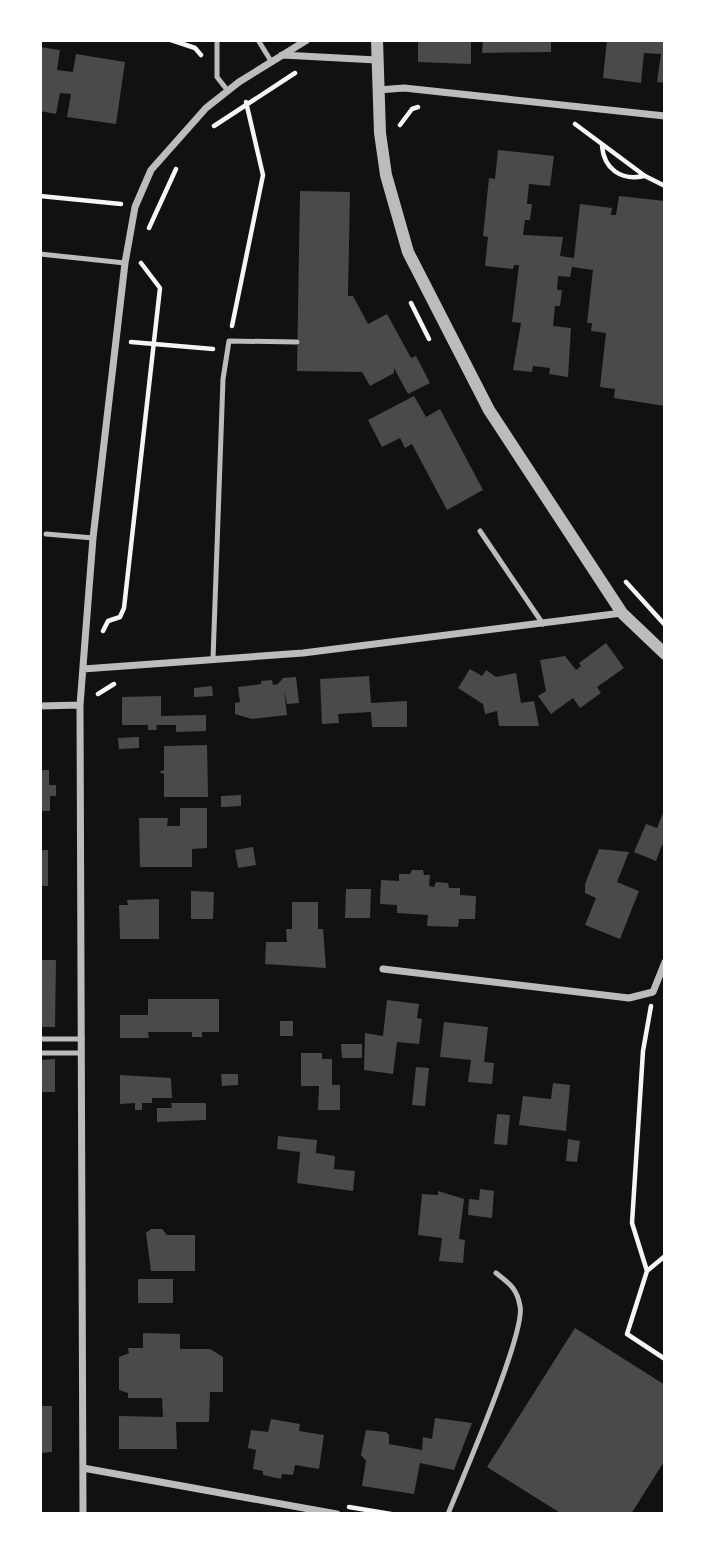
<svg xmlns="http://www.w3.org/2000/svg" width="705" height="1554" font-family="'PT Sans Narrow',sans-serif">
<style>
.building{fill:#4a4a4a}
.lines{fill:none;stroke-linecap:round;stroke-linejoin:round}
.path{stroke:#f5f5f5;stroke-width:4.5}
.service{stroke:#bcbcbc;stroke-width:5}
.minor{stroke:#bcbcbc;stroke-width:7}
.tertiary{stroke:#bcbcbc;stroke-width:12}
</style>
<rect width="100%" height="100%" fill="#111"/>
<path class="building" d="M 418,40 L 471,40 L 471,64 L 418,62 Z
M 483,40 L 551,40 L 551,52 L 482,53 Z
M 607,40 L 665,41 L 665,83 L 657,82 L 661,54 L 644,53 L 641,83 L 603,78 Z
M 40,47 L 60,50 L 57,70 L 73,72 L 76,54 L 125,62 L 116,124 L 67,117 L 71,94 L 60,93 L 56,114 L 40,111 Z
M 498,150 L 554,156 L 550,186 L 529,184 L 527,204 L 532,204 L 530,220 L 525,220 L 523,235 L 563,237 L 560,256 L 574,258 L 580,204 L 612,208 L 611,215 L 616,215 L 619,196 L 665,201 L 665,406 L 614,398 L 615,389 L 600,387 L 606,333 L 591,331 L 592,323 L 587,323 L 593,270 L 572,267 L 570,277 L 558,276 L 557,290 L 562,290 L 560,306 L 555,306 L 553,326 L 571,328 L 568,377 L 549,374 L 550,368 L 533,366 L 532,372 L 513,370 L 521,323 L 512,322 L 519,265 L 514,265 L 513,269 L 485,266 L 488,237 L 483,236 L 489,178 L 495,179 Z
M 300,191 L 350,192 L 348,296 L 353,296 L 368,324 L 387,314 L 411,358 L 416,356 L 430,383 L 408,394 L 394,368 L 394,373 L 370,386 L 362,372 L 297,371 Z
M 414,396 L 426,417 L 440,409 L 483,490 L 447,510 L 412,444 L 405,448 L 400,438 L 382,447 L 368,420 Z
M 606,643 L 624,668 L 597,687 L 601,693 L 580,708 L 573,698 L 551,714 L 538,696 L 546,691 L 540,660 L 565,656 L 576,670 L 581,666 L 579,663 Z
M 470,669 L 482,676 L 486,670 L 496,677 L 516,673 L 521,703 L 534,701 L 539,726 L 499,726 L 497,711 L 485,714 L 483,704 L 458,688 Z
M 369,676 L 371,703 L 407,701 L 407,727 L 372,727 L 371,712 L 338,714 L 339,723 L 322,724 L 320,679 Z
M 296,677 L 299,703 L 287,704 L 284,690 L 287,715 L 252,719 L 235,714 L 235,703 L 240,702 L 238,687 L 261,684 L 261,681 L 272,680 L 273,685 L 278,684 L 283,678 Z
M 212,686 L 213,696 L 194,697 L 194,688 Z
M 161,696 L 161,716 L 206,715 L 206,731 L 176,732 L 176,725 L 156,725 L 157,730 L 148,730 L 148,725 L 122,725 L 122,697 Z
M 139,737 L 139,748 L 119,749 L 118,738 Z
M 207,745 L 208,797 L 164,797 L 164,774 L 159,772 L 164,770 L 164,746 Z
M 40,770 L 49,770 L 49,785 L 56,785 L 56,796 L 50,796 L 50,811 L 40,811 Z
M 241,795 L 241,806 L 221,807 L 221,796 Z
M 180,808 L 207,808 L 207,848 L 192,849 L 192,867 L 140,867 L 139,818 L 168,818 L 167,826 L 180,826 Z
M 665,808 L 665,847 L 662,845 L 656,861 L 634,852 L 646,824 L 657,828 Z
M 253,847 L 256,865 L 238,868 L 235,850 Z
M 599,849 L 629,852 L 617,882 L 639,891 L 620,939 L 585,925 L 596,898 L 585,893 L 585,884 Z
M 40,850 L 48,850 L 48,886 L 40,886 Z
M 412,870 L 423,870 L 424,875 L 430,875 L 429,886 L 434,887 L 436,882 L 448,883 L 449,888 L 460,888 L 460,895 L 476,896 L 475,919 L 459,919 L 458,927 L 427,926 L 428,915 L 397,913 L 397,905 L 380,904 L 381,880 L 399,881 L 399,874 L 410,874 Z
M 346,889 L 371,889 L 370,918 L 345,918 Z
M 191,891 L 214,892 L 213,919 L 191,919 Z
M 159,899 L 159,939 L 120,939 L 119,905 L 128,905 L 127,900 Z
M 292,902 L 318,902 L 318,929 L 323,929 L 326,968 L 265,964 L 266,942 L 287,942 L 286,929 L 292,929 Z
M 40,960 L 56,960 L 55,1027 L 40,1027 Z
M 148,999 L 219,999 L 219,1032 L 202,1032 L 202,1037 L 192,1037 L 192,1032 L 148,1032 L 149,1038 L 120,1038 L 120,1015 L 148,1015 Z
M 387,1000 L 419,1004 L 417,1018 L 422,1019 L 419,1044 L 397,1042 L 393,1074 L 364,1070 L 365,1033 L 383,1036 Z
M 280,1021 L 293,1021 L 293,1036 L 280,1036 Z
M 444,1022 L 488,1027 L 484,1062 L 494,1063 L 492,1084 L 468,1082 L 471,1060 L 440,1057 Z
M 341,1044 L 362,1044 L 362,1058 L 342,1058 Z
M 301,1053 L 322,1053 L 322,1059 L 332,1059 L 332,1085 L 340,1085 L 340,1110 L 318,1110 L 319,1086 L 301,1086 Z
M 55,1059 L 55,1092 L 40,1092 L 40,1060 Z
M 416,1067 L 429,1068 L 425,1106 L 412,1105 Z
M 221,1074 L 238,1074 L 238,1085 L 222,1086 Z
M 120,1075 L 171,1078 L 172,1098 L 152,1098 L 152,1103 L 142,1103 L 142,1110 L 135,1110 L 135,1103 L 120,1104 Z
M 553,1083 L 570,1085 L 566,1131 L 519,1125 L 523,1096 L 551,1099 Z
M 171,1103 L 206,1103 L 206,1120 L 157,1122 L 157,1108 L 172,1108 Z
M 497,1114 L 510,1115 L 507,1145 L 494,1144 Z
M 278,1136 L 317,1140 L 316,1153 L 335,1156 L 334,1169 L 355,1171 L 353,1191 L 297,1183 L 300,1152 L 277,1149 Z
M 568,1139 L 580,1141 L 577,1162 L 566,1161 Z
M 480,1189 L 494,1191 L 492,1218 L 468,1215 L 469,1199 L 479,1200 Z
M 438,1191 L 464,1199 L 459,1239 L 465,1240 L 463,1263 L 439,1261 L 442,1238 L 418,1235 L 422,1194 L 438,1195 Z
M 151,1229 L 162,1229 L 167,1235 L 195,1235 L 195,1271 L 151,1271 L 146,1233 Z
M 138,1279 L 173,1279 L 173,1303 L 138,1303 Z
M 575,1328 L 665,1385 L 665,1460 L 631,1514 L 562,1514 L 487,1467 Z
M 143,1333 L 180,1334 L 180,1349 L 210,1349 L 223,1357 L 223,1392 L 210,1392 L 209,1422 L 176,1422 L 177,1449 L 119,1449 L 119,1416 L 163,1417 L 162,1398 L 128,1398 L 128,1393 L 119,1390 L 119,1357 L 129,1353 L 128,1348 L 143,1348 Z
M 40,1406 L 52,1406 L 52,1452 L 40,1453 Z
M 435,1418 L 472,1423 L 454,1470 L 420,1463 L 414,1494 L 362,1486 L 366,1461 L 361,1455 L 366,1430 L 386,1432 L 389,1435 L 389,1444 L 422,1450 L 423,1437 L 432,1439 Z
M 271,1419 L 300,1424 L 299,1431 L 324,1435 L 319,1469 L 295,1465 L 293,1475 L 282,1474 L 281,1479 L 263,1475 L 263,1471 L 253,1469 L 256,1450 L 248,1448 L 251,1430 L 268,1432 Z"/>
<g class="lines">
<path class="path" d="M 171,40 L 195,48 L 201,55
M 575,124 L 645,176 L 665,186
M 400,125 L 412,109 L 418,107
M 214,126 L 295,73
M 602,146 C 604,169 621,181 644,176
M 40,196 L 121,204
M 149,228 L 176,169
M 411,303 L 429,339
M 232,326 L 263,175 L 246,102
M 131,342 L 213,349
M 626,582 L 665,625
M 103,631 L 108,621 L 120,617 L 124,608 L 160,288 L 141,263
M 98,694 L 114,684
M 651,1006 L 643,1051 L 632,1223 L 647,1271 L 665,1256
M 647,1271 L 627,1334 L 665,1359
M 349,1507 L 391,1514"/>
<path class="service" d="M 217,40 L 217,77 L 228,91
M 258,40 L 271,61
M 40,254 L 125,263
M 480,531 L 543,624
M 46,534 L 93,538
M 213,659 L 223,379 L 229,341 L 297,342
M 40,1039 L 82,1039
M 40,1053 L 82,1053
M 448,1514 C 462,1479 526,1332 520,1306 C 517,1288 509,1283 496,1273"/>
<path class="minor" d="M 282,55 L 377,60
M 378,90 L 404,88 L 665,116
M 83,669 L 303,653 L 622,613
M 40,706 L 80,705
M 383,969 L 629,998 L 653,992 L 665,962
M 83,1468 L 337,1514
M 83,1514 L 80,705 L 93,538 L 125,263 L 135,207 L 151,170 L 206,108 L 239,82 L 307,40"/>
<path class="tertiary" d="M 377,40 L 380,133 L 386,175 L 408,252 L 489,410 L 622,613 L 665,654"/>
</g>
<rect width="705" height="1554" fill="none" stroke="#ffffff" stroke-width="84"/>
</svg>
